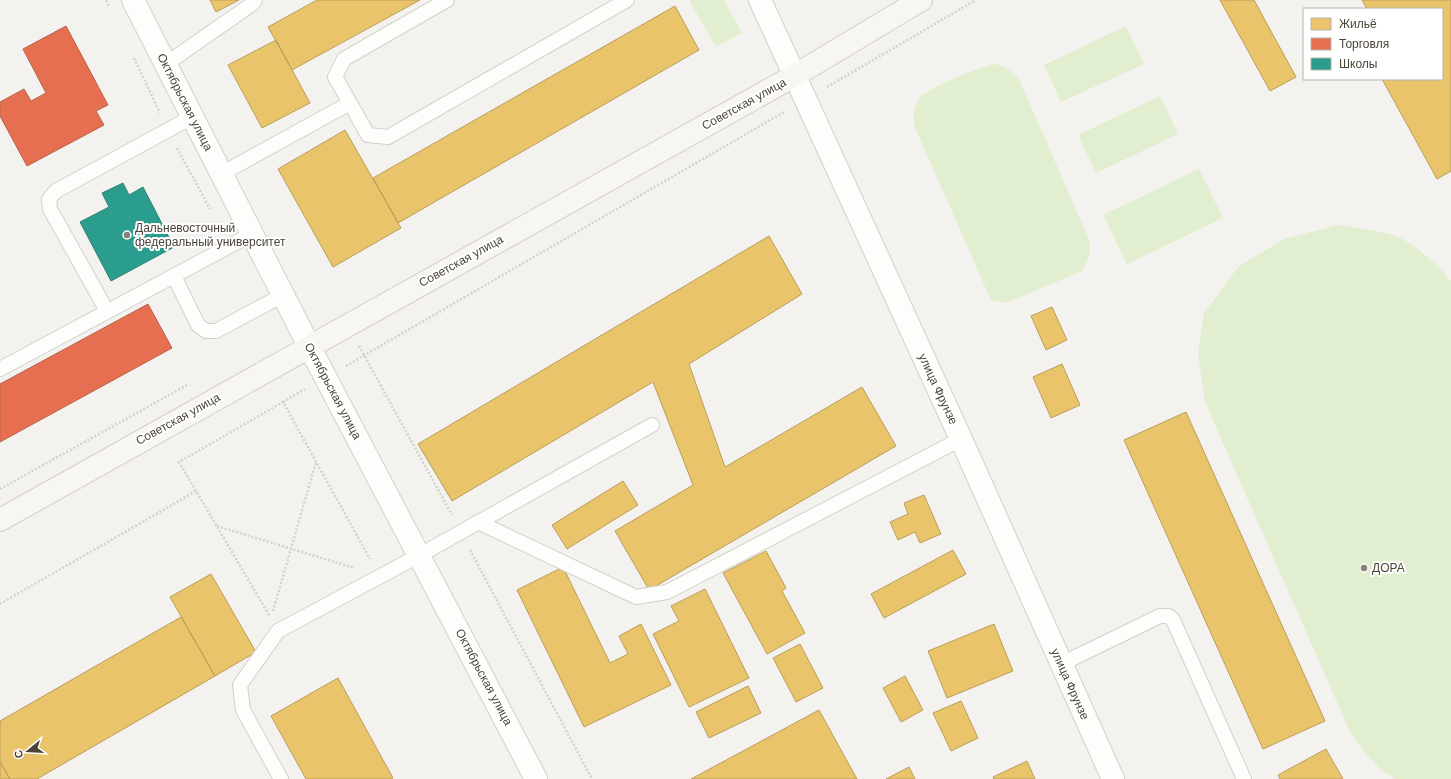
<svg xmlns="http://www.w3.org/2000/svg" width="1451" height="779" font-family="'DM Sans',sans-serif">
<style>
.green{fill:#e1eecf}
.homes{fill:#e9c46a;stroke:#ba9e5b}
.shops{fill:#e76f51;stroke:#b8624a}
.schools{fill:#2a9d8f;stroke:#348275}
.lines{fill:none;stroke-linecap:round;stroke-linejoin:round}
.service-casing{stroke:#d2d0cb;stroke-width:16}
.minor-casing{stroke:#d2d0cb;stroke-width:24}
.secondary-casing{stroke:#d3cfc5;stroke-width:24}
.path{stroke:#d3d2cc;stroke-width:2.5;stroke-dasharray:2 2;stroke-linecap:butt}
.service{stroke:#fdfdfc;stroke-width:14}
.minor{stroke:#fdfdfc;stroke-width:22}
.secondary{stroke:#f7f6f1;stroke-width:22}
.poi-dot{fill:#868178;stroke:#fff;stroke-width:1.5}
.labels{text-anchor:middle;dominant-baseline:central;stroke-width:4;stroke-linejoin:round;paint-order:stroke}
.street-label{font-size:12px;fill:#4b4439;stroke:#fff}
.poi-label{font-size:12px;fill:#4b4439;stroke:#fff;text-anchor:start}
</style>
<rect width="100%" height="100%" fill="#f4f2ee"/>
<path class="green" d="M 689,0 L 724,0 L 742,33 L 716,47 Z
M 1126,26 L 1144,64 L 1061,102 L 1044,65 Z
M 997,64 L 1008,69 L 1019,79 L 1090,242 L 1090,255 L 1082,271 L 1006,303 L 991,300 L 915,128 C 913,116 912,108 920,98 C 928,87 982,66 997,64 Z
M 1160,96 L 1178,134 L 1096,173 L 1078,135 Z
M 1199,169 L 1223,218 L 1127,264 L 1103,215 Z
M 1338,225 C 1355,228 1390,231 1404,240 C 1422,250 1438,266 1451,281 L 1451,779 L 1396,779 C 1377,770 1363,751 1351,734 L 1205,402 L 1198,353 L 1204,313 L 1238,267 L 1284,239 Z"/>
<path class="homes" d="M 210,0 L 239,0 L 216,12 Z
M 317,0 L 420,0 L 292,70 L 268,27 Z
M 1220,0 L 1254,0 L 1296,77 L 1270,91 Z
M 1362,0 L 1451,0 L 1451,171 L 1437,179 L 1382,79 L 1442,79 L 1442,9 L 1367,9 Z
M 675,6 L 699,50 L 398,223 L 373,178 Z
M 276,40 L 310,103 L 262,128 L 228,65 Z
M 345,130 L 401,228 L 333,267 L 278,169 Z
M 769,236 L 802,294 L 689,364 L 725,467 L 862,387 L 896,446 L 649,590 L 615,531 L 693,485 L 653,382 L 452,501 L 418,444 Z
M 1052,307 L 1067,340 L 1046,350 L 1031,316 Z
M 1062,364 L 1080,405 L 1051,418 L 1033,377 Z
M 1186,412 L 1325,721 L 1263,749 L 1124,440 Z
M 623,481 L 638,505 L 567,549 L 552,525 Z
M 924,495 L 941,534 L 920,543 L 915,532 L 898,540 L 890,522 L 908,514 L 904,503 Z
M 953,550 L 966,574 L 884,618 L 871,594 Z
M 766,551 L 786,588 L 782,591 L 805,633 L 767,654 L 723,573 Z
M 563,567 L 610,663 L 628,654 L 619,636 L 641,624 L 671,685 L 584,727 L 517,590 Z
M 211,574 L 256,652 L 215,676 L 170,597 Z
M 705,589 L 749,678 L 689,707 L 653,634 L 679,621 L 671,606 Z
M 181,617 L 215,676 L 37,779 L 10,779 L 0,762 L 0,721 Z
M 994,624 L 1013,671 L 947,698 L 928,651 Z
M 800,644 L 823,688 L 796,702 L 773,658 Z
M 905,676 L 923,710 L 901,722 L 883,688 Z
M 338,678 L 393,778 L 391,779 L 306,779 L 271,716 Z
M 748,686 L 761,713 L 709,738 L 696,712 Z
M 961,701 L 978,738 L 951,751 L 933,713 Z
M 819,710 L 857,779 L 691,779 Z
M 1326,749 L 1343,779 L 1280,779 L 1278,775 Z
M 1027,761 L 1035,779 L 994,779 L 993,777 Z
M 0,762 L 10,779 L 0,779 Z
M 909,767 L 915,779 L 886,779 Z"/>
<path class="shops" d="M 66,26 L 108,105 L 96,111 L 104,125 L 27,166 L 0,116 L 0,102 L 24,89 L 31,101 L 46,93 L 23,49 Z
M 148,304 L 172,348 L 0,442 L 0,384 Z"/>
<path class="schools" d="M 123,183 L 129,195 L 143,187 L 174,247 L 111,281 L 80,222 L 109,207 L 102,193 Z"/>
<g class="lines">
<g class="service-casing">
<path id="service" d="M 166,64 L 252,4 L 255,0
M 350,103 L 335,77 L 344,59 L 447,0
M 221,174 L 350,103 L 368,135 L 388,137 L 627,0
M 174,276 L 198,325 L 206,331 L 216,331 L 283,295
M 107,311 L 50,209 L 49,199 L 56,191 L 192,117
M 0,369 L 252,234
M 478,522 L 636,597 L 667,592 L 961,439
M 1061,664 L 1160,616 L 1169,616 L 1173,620 L 1244,779
M 281,779 L 243,710 L 240,685 L 278,631 L 420,555 L 652,425"/>
</g>
<g class="minor-casing">
<path id="minor" d="M 133,0 L 309,346 L 536,779
M 760,0 L 961,439 L 1113,779"/>
</g>
<g class="secondary-casing">
<path id="secondary" d="M 0,520 L 794,76 L 921,0"/>
</g>
<path class="path" d="M 106,0 L 109,7
M 134,58 L 160,113
M 827,87 L 976,0
M 177,148 L 210,209
M 359,346 L 452,515
M 346,366 L 784,112
M 283,402 L 305,389
M 0,489 L 189,384
M 217,526 L 354,568
M 470,550 L 592,779
M 0,604 L 196,491
M 273,611 L 316,462
M 269,615 L 179,462 L 283,402 L 370,559"/>
<use href="#service" class="service"/>
<use href="#minor" class="minor"/>
<use href="#secondary" class="secondary"/>
</g>
<g class="poi-dot">
<circle cx="127" cy="235" r="4"/>
<circle cx="1364" cy="568" r="4"/>
</g>
<g class="labels">
<g class="street-label">
<text transform="translate(185 102) rotate(63)">Октябрьская улица</text>
<text transform="translate(744 104) rotate(-29)">Советская улица</text>
<text transform="translate(461 261) rotate(-29)">Советская улица</text>
<text transform="translate(938 389) rotate(65)">улица Фрунзе</text>
<text transform="translate(333 391) rotate(62)">Октябрьская улица</text>
<text transform="translate(178 419) rotate(-29)">Советская улица</text>
<text transform="translate(484 677) rotate(62)">Октябрьская улица</text>
<text transform="translate(1070 684) rotate(66)">улица Фрунзе</text>
</g>
<g class="poi-label">
<text x="135" y="228">Дальневосточный<tspan x="135" dy="14">федеральный университет</tspan></text>
<text x="1372" y="568">ДОРА</text>
</g>
</g>
<rect x="1303" y="8" width="140" height="72" fill="#ffffff" stroke="#b7b4b0"/>
<rect x="1311" y="18" width="20" height="12" fill="#e9c46a" stroke="#b7b4b0"/>
<text x="1339" y="28" font-size="12" fill="#4b4439">Жильё</text>
<rect x="1311" y="38" width="20" height="12" fill="#e76f51" stroke="#b7b4b0"/>
<text x="1339" y="48" font-size="12" fill="#4b4439">Торговля</text>
<rect x="1311" y="58" width="20" height="12" fill="#2a9d8f" stroke="#b7b4b0"/>
<text x="1339" y="68" font-size="12" fill="#4b4439">Школы</text>
<g transform="translate(28 751) rotate(252)" stroke="#ffffff" stroke-width="3" paint-order="stroke">
<path d="M0-3L7 15L0 10L-7 15Z" fill="#4b4439"/>
<text y="-6" font-size="11" font-weight="bold" text-anchor="middle" fill="#4b4439">С</text>
</g>
</svg>
